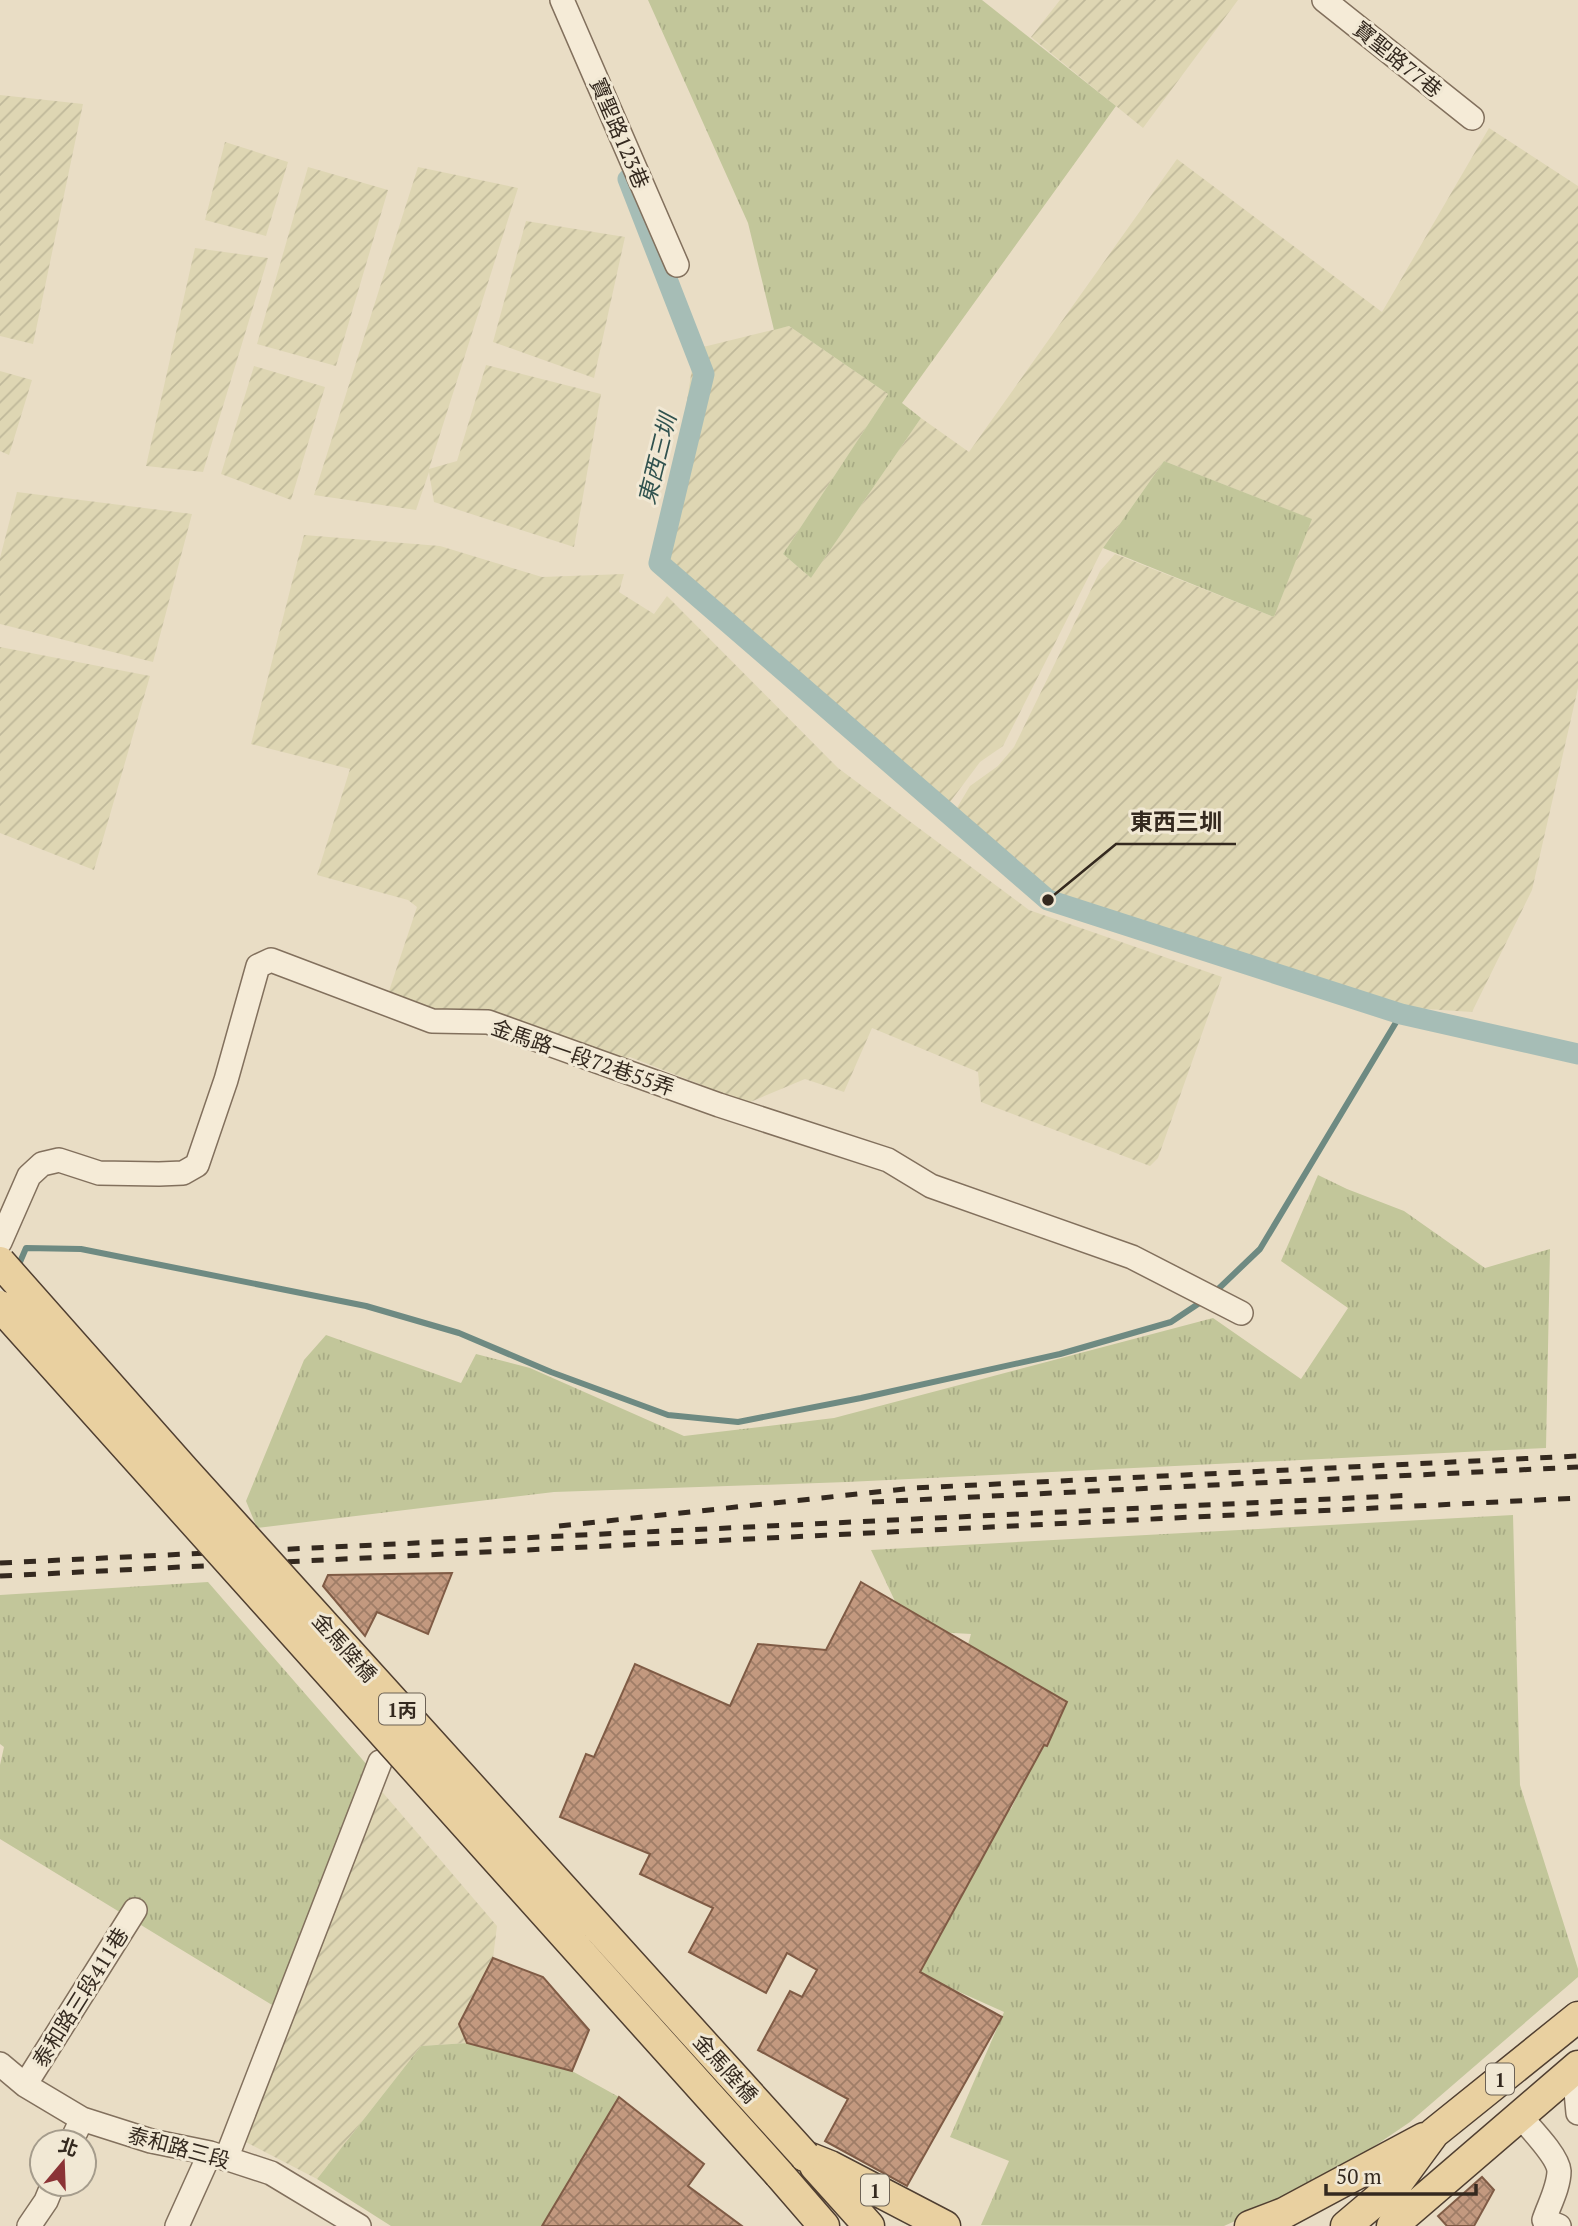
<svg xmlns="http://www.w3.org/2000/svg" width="1578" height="2226" font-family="'PT Serif','Noto Sans TC',serif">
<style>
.farmland{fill:url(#farmland-furrows)}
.grass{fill:url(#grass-tufts)}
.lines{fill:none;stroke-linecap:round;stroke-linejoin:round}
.stream{stroke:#6e8a82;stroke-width:6}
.canal{stroke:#a6bdb6;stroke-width:21}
.building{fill:url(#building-cross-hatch);stroke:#7f5b45;stroke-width:2}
.minor-casing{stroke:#82705d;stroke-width:26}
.major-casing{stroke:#503f31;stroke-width:33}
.minor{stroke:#f5ebd7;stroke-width:23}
.major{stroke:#e9d0a0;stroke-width:30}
.rail{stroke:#34291f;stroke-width:5;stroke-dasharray:12 12;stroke-linecap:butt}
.major-bridge-casing{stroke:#503f31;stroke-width:33;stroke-linecap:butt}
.major-bridge{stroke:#e9d0a0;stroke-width:30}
.labels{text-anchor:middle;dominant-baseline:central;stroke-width:6;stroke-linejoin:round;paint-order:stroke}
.shield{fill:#f1e8d4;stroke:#6d6255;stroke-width:2}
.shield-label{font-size:19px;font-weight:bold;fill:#34291f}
.street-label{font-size:21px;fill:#34291f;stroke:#f1e8d4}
.water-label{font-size:23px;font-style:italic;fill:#30524f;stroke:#f1e8d4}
.leader{fill:none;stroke:#34291f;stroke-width:2.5}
.callout-dot{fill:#34291f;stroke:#f1e8d4;stroke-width:2.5}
.callout-label{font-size:23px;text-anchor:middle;font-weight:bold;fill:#34291f;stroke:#f1e8d4;stroke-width:6;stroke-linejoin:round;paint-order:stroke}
</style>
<defs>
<pattern id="farmland-furrows" width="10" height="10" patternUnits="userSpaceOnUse" patternTransform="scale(1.75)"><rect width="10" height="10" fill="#ded6b3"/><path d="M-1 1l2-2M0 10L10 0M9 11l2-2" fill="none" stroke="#bfb89a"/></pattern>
<pattern id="grass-tufts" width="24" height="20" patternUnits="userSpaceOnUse" patternTransform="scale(1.75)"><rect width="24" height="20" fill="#c2c69a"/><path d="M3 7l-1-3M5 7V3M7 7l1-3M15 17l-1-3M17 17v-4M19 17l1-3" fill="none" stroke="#a7aa84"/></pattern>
<pattern id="building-cross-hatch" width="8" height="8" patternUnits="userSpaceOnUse" patternTransform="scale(1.75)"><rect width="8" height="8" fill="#c3997f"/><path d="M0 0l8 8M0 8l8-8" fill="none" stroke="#9f7d67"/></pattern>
</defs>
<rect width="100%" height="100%" fill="#e9ddc5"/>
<path class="farmland" d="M 1060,0 L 1238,0 L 1143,128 L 1031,37 Z
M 0,95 L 83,104 L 33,344 L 0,336 Z
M 1489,128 L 1578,186 L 1578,688 L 1532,890 L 1472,1012 L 1412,1008 L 1223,955 L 1040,891 L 949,821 L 970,786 L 998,766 L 1014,747 L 1100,571 L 1115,554 L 1274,617 L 1311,519 L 1164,461 L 1103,548 L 1003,746 L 980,762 L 944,810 L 875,764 L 674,567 L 668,557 L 665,543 L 695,349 L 789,326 L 888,394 L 783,554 L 811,578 L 921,418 L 969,452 L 1177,159 L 1382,312 Z
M 225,142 L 288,162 L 266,236 L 205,220 Z
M 308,167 L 388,190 L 336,366 L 257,344 Z
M 418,167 L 518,188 L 429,469 L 457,461 L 486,365 L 601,394 L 574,547 L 434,502 L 429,472 L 416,510 L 314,495 Z
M 526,221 L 625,237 L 594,378 L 493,342 Z
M 195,248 L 268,258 L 203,472 L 146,466 Z
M 254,366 L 325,387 L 291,500 L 221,474 Z
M 0,371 L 32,380 L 9,455 L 0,451 Z
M 17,492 L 192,514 L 153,662 L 0,624 L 0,558 Z
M 304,535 L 440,546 L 542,577 L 624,574 L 619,592 L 654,614 L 667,596 L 838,768 L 1029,910 L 1222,977 L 1158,1158 L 1150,1166 L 981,1102 L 978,1072 L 872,1028 L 844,1092 L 805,1079 L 748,1103 L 630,1057 L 614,1061 L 440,1016 L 388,994 L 417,907 L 408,900 L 317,875 L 350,769 L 251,744 Z
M 0,647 L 150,676 L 94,870 L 0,833 Z
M 378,1787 L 497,1926 L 493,1958 L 459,2024 L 467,2043 L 421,2046 L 317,2179 L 242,2140 Z"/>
<path class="grass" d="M 648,0 L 982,0 L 1116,106 L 902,403 L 921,418 L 811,578 L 783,554 L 888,394 L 789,326 L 774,330 L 748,223 Z
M 1164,461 L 1312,519 L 1274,617 L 1103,548 Z
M 1318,1175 L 1347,1189 L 1404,1211 L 1485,1268 L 1550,1249 L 1546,1448 L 847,1482 L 554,1492 L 257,1528 L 246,1501 L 304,1360 L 326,1335 L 461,1383 L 476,1354 L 530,1368 L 684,1436 L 834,1418 L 1213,1318 L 1301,1379 L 1348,1308 L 1281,1261 Z
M 1513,1515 L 1520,1785 L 1578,1969 L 1578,1977 L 1410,2122 L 1320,2183 L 1224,2226 L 981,2225 L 1009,2161 L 950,2137 L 1004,2012 L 906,1968 L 987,1813 L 1011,1809 L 1050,1727 L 967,1648 L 971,1634 L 935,1632 L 901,1614 L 871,1550 Z
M 208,1582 L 368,1766 L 277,2008 L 0,1839 L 0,1765 L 4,1747 L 0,1744 L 0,1595 Z
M 467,2043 L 572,2071 L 619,2097 L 542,2226 L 391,2226 L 317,2179 L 421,2046 Z"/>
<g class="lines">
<path class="stream" d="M 17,1269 L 26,1248 L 81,1249 L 366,1306 L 459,1333 L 551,1372 L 668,1415 L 738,1422 L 861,1398 L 1060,1354 L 1171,1322 L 1204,1300
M 1213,1294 L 1260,1249 L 1401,1014"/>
<path class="canal" d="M 628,179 L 704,374 L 659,563 L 1048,900 L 1401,1014 L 1578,1054"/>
</g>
<path class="building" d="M 452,1573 L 428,1634 L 377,1612 L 365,1636 L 323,1586 L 328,1575 Z
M 861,1582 L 1067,1702 L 1047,1746 L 1044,1745 L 920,1972 L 1002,2017 L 907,2186 L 825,2141 L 848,2099 L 758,2050 L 790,1991 L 802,1997 L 817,1970 L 787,1953 L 766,1993 L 689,1952 L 713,1908 L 640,1874 L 650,1854 L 560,1817 L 586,1754 L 594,1757 L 635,1664 L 730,1706 L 758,1644 L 826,1650 Z
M 493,1958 L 543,1977 L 589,2030 L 572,2071 L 467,2043 L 459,2024 Z
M 619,2097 L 704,2164 L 688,2186 L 742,2226 L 542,2226 Z
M 1482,2177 L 1494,2190 L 1474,2226 L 1447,2226 L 1438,2216 Z"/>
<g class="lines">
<g class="minor-casing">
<path id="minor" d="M 562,0 L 677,265
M 1324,0 L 1472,118
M 0,1242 L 29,1176 L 42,1164 L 59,1160 L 99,1173 L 159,1174 L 183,1173 L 197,1165 L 226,1080 L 258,966 L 271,960 L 432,1021 L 488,1022 L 719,1105 L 888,1160 L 931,1186 L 1132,1257 L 1241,1313
M 0,2064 L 25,2085 L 82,2119 L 151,2141 L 210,2153 L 271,2173 L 359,2226
M 1574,2070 L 1578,2113
M 25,2085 L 135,1910
M 1520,2116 C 1530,2128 1558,2156 1559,2171 C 1559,2187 1549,2205 1544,2220 L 1559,2226
M 71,2142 L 82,2119
M 226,2159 L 380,1762
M 29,2226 L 46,2201 L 53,2184
M 177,2226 L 210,2153"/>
</g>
<g class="major-casing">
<path id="major" d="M 805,2156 L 830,2166 L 945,2226
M 815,2166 L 869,2226
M 779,2174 L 824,2226
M 1250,2226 L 1284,2213 L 1424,2138
M 1346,2226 L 1398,2182 L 1434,2133 L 1578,2017
M 1392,2226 L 1578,2066"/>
</g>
<use href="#minor" class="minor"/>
<use href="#major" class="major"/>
<path class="rail" d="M 872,1502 L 1578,1467
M 559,1526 L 914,1488 L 1578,1456
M 0,1563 L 1414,1495
M 0,1576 L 1578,1498"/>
<g class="major-bridge-casing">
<path id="major-bridge" d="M 0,1262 L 185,1471 L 805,2156
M 0,1306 L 779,2174"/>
</g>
<use href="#major-bridge" class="major-bridge"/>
</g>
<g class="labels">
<g class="shield">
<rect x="379" y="1693.5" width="46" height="31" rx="5"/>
<rect x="1486" y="2063.5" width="28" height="31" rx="5"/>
<rect x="861" y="2174.5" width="28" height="31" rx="5"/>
</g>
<g class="shield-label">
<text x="402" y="1709">1丙</text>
<text x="1500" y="2079">1</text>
<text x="875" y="2190">1</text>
</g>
<g class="street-label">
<text transform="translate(1398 59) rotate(39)">寶聖路77巷</text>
<text transform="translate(620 133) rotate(67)">寶聖路123巷</text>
<text transform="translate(583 1057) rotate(19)">金馬路一段72巷55弄</text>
<text transform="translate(345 1647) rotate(48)">金馬陸橋</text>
<text transform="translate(80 1997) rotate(-58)">泰和路三段411巷</text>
<text transform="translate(726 2068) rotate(48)">金馬陸橋</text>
<text transform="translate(179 2147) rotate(15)">泰和路三段</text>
</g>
<g class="water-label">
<text transform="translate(657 459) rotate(-76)">東西三圳</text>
</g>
</g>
<path class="leader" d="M1048 900L1116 844H1236"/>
<circle class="callout-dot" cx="1048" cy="900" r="7"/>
<g class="callout-label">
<text x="1176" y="830">東西三圳</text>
</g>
<g transform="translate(63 2163) rotate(19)"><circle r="33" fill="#f1e8d4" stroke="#a59c8c" stroke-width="2"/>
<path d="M0-5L12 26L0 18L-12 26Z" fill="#8b3336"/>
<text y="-10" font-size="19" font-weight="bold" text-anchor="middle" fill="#34291f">北</text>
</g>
<path d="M1326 2184v10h150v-10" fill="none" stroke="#34291f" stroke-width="3.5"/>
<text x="1336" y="2184" font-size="21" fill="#34291f" stroke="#f1e8d4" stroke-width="5" paint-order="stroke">50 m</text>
</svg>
